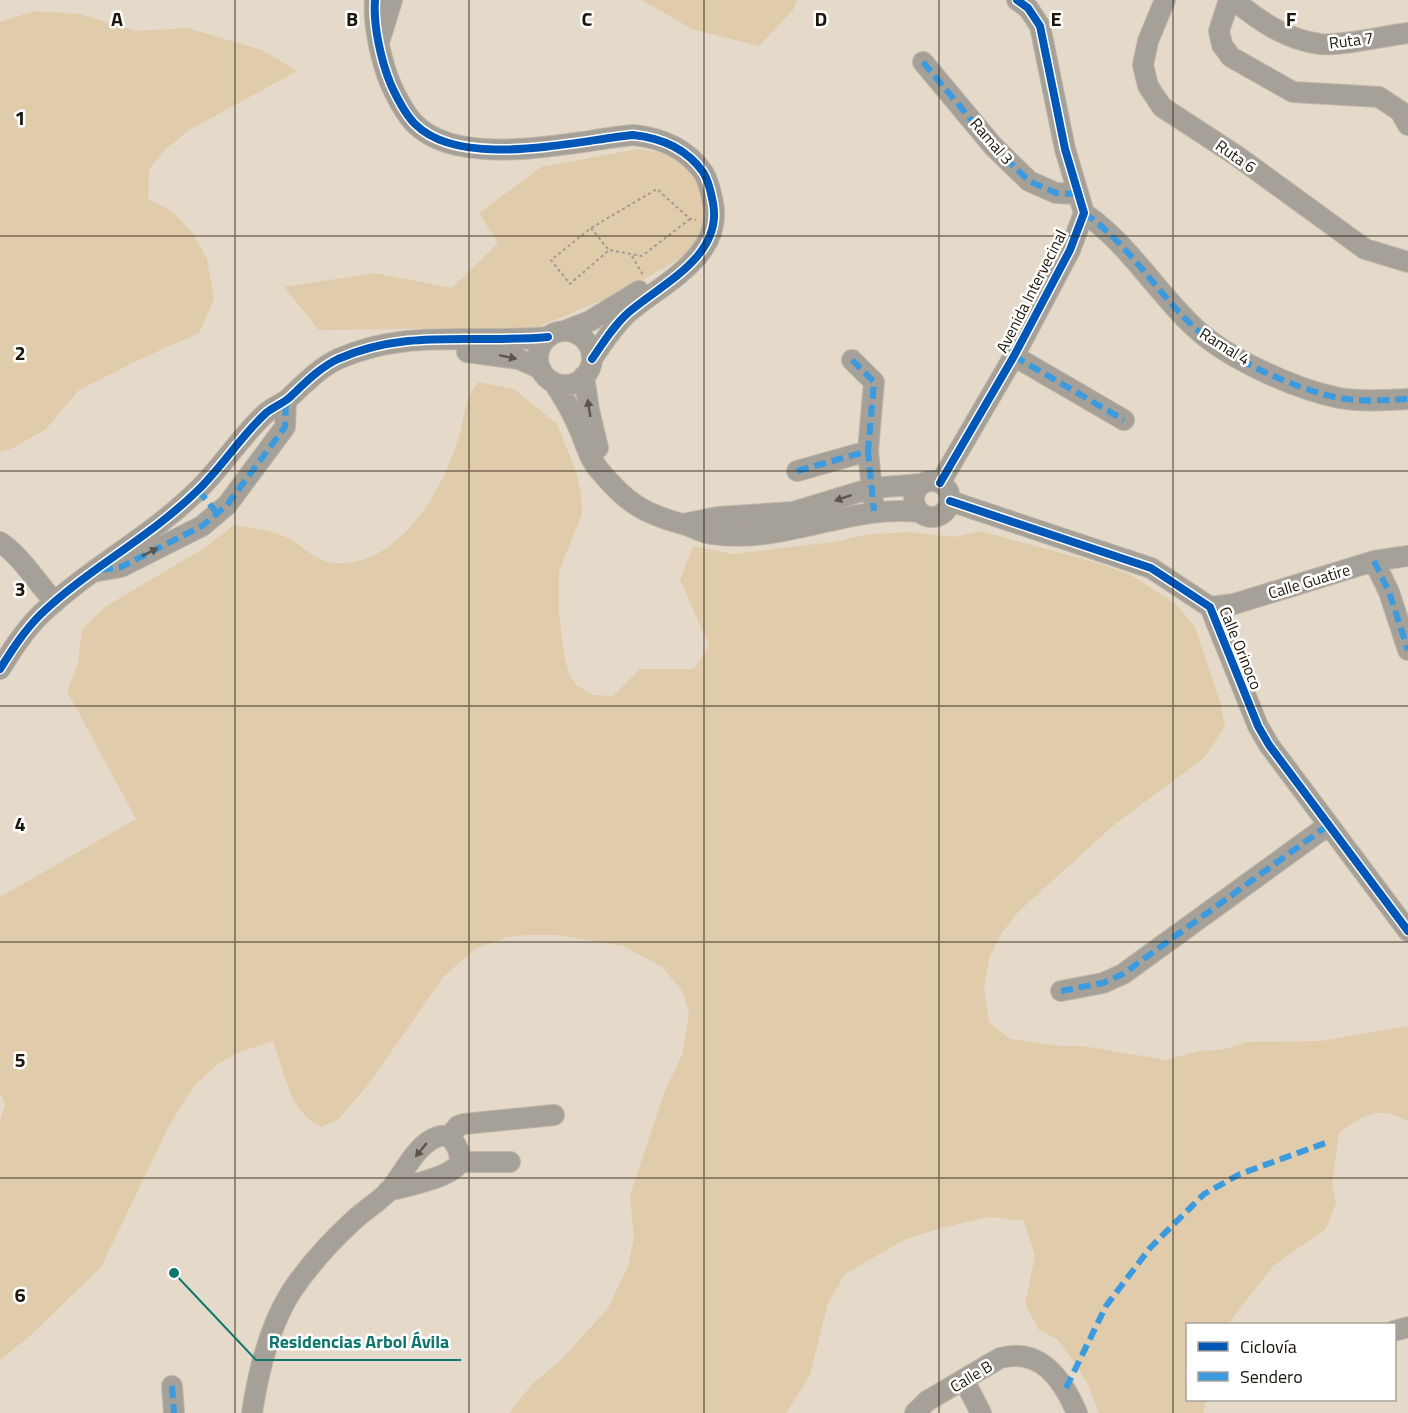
<svg xmlns="http://www.w3.org/2000/svg" width="1408" height="1413" font-family="'Titillium Web',sans-serif">
<style>
.green{fill:#e0cbab}
.lines{fill:none;stroke-linecap:round;stroke-linejoin:round}
.minor-casing{stroke:#bfb6a9;stroke-width:22}
.path{stroke:#a09b93;stroke-width:2;stroke-dasharray:3 3;stroke-linecap:butt}
.minor{stroke:#a5a098;stroke-width:20}
.quiet{stroke:#3c9ade;stroke-width:6;stroke-dasharray:12 6;stroke-linecap:butt}
.cycleway-casing{stroke:#fff;stroke-width:11}
.cycleway{stroke:#0057b8;stroke-width:8}
.oneway{fill:#5a544a}
.grid{fill:none;stroke:#1d160a;stroke-width:1.5;stroke-opacity:0.55}
.labels{text-anchor:middle;dominant-baseline:central;stroke-width:5;stroke-linejoin:round;paint-order:stroke}
.street-label{font-size:16px;fill:#1d160a;stroke:#fff}
.grid-label{font-size:20px;text-anchor:middle;font-weight:bold;fill:#1d160a;stroke:#fff;stroke-width:5;stroke-linejoin:round;paint-order:stroke}
.leader{fill:none;stroke:#0f766e;stroke-width:2}
.callout-dot{fill:#0f766e;stroke:#fff;stroke-width:2}
.callout-label{font-size:18px;text-anchor:middle;font-weight:bold;fill:#0f766e;stroke:#fff;stroke-width:5;stroke-linejoin:round;paint-order:stroke}
</style>
<rect width="100%" height="100%" fill="#e5dac9"/>
<path class="green" d="M 642,0 L 797,0 L 793,10 L 759,46 L 692,29 Z
M 35,11 L 79,14 L 136,31 L 187,28 L 262,50 L 297,71 L 189,130 L 165,150 L 149,169 L 148,199 L 172,211 L 192,232 L 207,259 L 214,299 L 199,333 L 138,360 L 79,390 L 46,429 L 13,448 L 0,452 L 0,22 Z
M 638,149 L 681,156 L 699,175 L 710,206 L 696,249 L 624,291 L 538,327 L 319,330 L 284,287 L 375,273 L 452,288 L 498,243 L 479,213 L 541,167 Z
M 478,382 L 514,389 L 557,424 L 575,469 L 581,492 L 582,514 L 559,571 L 559,613 L 564,655 L 569,674 L 576,685 L 593,695 L 613,696 L 640,669 L 694,669 L 709,645 L 680,580 L 693,546 L 733,554 L 833,542 L 870,534 L 909,532 L 954,537 L 980,531 L 1101,564 L 1131,575 L 1176,604 L 1195,627 L 1220,702 L 1225,726 L 1205,757 L 1115,824 L 1019,911 L 1001,934 L 990,956 L 984,988 L 989,1022 L 1010,1039 L 1061,1046 L 1083,1046 L 1166,1060 L 1199,1051 L 1221,1050 L 1247,1042 L 1321,1041 L 1408,1026 L 1408,1121 C 1377,1105 1365,1114 1339,1133 L 1332,1184 L 1336,1203 L 1326,1229 L 1273,1266 L 1228,1324 L 1188,1324 L 1188,1400 L 1206,1400 L 1203,1413 L 1099,1413 L 1088,1385 L 1073,1360 L 1057,1339 L 1039,1330 L 1025,1304 L 1035,1256 L 1024,1221 L 989,1217 L 941,1228 L 904,1240 L 845,1274 L 828,1303 L 810,1375 L 786,1413 L 509,1413 L 533,1383 L 559,1362 L 608,1308 L 628,1266 L 634,1238 L 630,1195 L 664,1093 L 683,1053 L 689,1012 L 682,991 L 662,967 L 623,946 L 557,935 L 528,935 L 507,937 L 475,949 L 444,976 L 371,1081 L 339,1119 L 321,1127 C 289,1112 285,1072 273,1041 L 237,1053 L 218,1064 L 194,1086 L 169,1126 L 101,1267 L 31,1335 L 0,1360 L 0,1121 L 5,1104 L 0,1093 L 0,897 L 136,819 L 67,691 L 78,664 L 82,629 L 105,607 L 206,547 L 234,525 C 250,528 269,530 284,536 C 299,542 315,561 332,563 C 398,569 442,492 459,437 C 466,414 463,402 478,382 Z"/>
<g class="lines">
<g class="minor-casing">
<path id="minor" d="M 375,0 C 373,25 381,61 391,85 C 397,98 405,114 415,124 C 461,170 574,141 633,135 C 662,138 686,148 703,172 C 709,181 711,193 713,203 C 723,256 663,283 629,312 C 614,325 603,343 592,359
M 1165,0 L 1148,41 L 1143,65 L 1148,86 L 1162,107 L 1237,156 L 1365,249 L 1408,262
M 1229,0 L 1219,31 L 1222,45 L 1231,57 L 1293,92 L 1379,97 L 1400,111 L 1408,125
M 1234,0 C 1259,21 1287,40 1320,44 C 1343,46 1384,36 1408,33
M 380,39 L 392,0
M 923,62 L 993,146 L 1029,181 L 1056,193 L 1077,194
M 1084,213 C 1129,244 1156,292 1195,328 C 1228,359 1295,389 1339,398 C 1361,402 1386,400 1408,399
M 564,331 L 590,321 L 639,291
M538 358a27 27 0 1 1 54 0a27 27 0 1 1-54 0Z
M 467,352 L 519,359 L 541,369
M 1014,356 L 1124,420
M 852,360 L 874,382 L 868,451
M 584,376 L 589,410 L 598,448
M 553,382 C 563,396 571,410 578,426 C 585,441 588,458 600,471 C 626,502 642,513 682,524 C 692,526 701,533 712,534 C 783,545 849,504 919,512
M 797,471 L 868,451 L 873,499
M914 499a18 18 0 1 1 36 0a18 18 0 1 1-36 0Z
M 940,483 L 1014,356 L 1070,250 L 1084,213 L 1065,149 L 1040,26 L 1028,8 L 1017,0
M 950,501 L 1151,568 L 1210,607 L 1258,726 L 1269,745 L 1408,931
M 683,524 L 718,517 L 793,512 L 872,488 L 921,484
M 0,542 C 23,558 36,582 55,602
M 1374,561 L 1389,592 L 1408,650
M 98,571 L 121,567 L 202,526 L 227,505 L 285,427 L 286,401
M 1210,607 L 1234,604 L 1374,561 L 1408,556
M 0,669 C 12,650 24,631 40,615 C 88,569 149,538 197,491 C 222,467 240,437 266,413 C 273,407 282,404 289,398 C 304,384 319,368 338,359 C 408,328 474,344 548,337
M 1061,991 L 1103,983 L 1123,974 L 1327,826
M 449,1137 L 458,1126 L 464,1124 L 554,1115
M 460,1162 L 510,1162
M 1394,1331 L 1408,1327
M 964,1380 L 981,1413
M 172,1386 L 174,1413
M 252,1413 C 258,1373 269,1327 291,1292 C 309,1265 330,1242 354,1220 C 365,1210 378,1202 389,1191 C 403,1175 416,1144 437,1137 C 453,1131 460,1150 460,1162 C 452,1178 406,1186 388,1191
M 915,1413 L 927,1401 L 1000,1358 C 1041,1347 1063,1380 1077,1413"/>
</g>
<path class="path" d="M 690,219 L 642,256 L 609,250 L 570,284 L 551,260 L 591,228 L 657,189 L 690,219 L 696,220
M 591,228 L 608,249
M 632,256 L 643,275"/>
<use href="#minor" class="minor"/>
<path class="quiet" d="M 923,62 L 993,146 L 1029,181 L 1056,193 L 1077,194
M 1084,213 C 1129,244 1156,292 1195,328 C 1228,359 1295,389 1339,398 C 1361,402 1386,400 1408,399
M 1014,356 L 1124,420
M 852,360 L 874,382 L 868,451
M 797,471 L 868,451 L 874,511
M 198,490 L 217,513
M 1374,561 L 1389,592 L 1408,650
M 101,570 L 121,567 L 202,526 L 227,505 L 285,427 L 286,401
M 1061,991 L 1103,983 L 1123,974 L 1327,826
M 172,1386 L 174,1413
M 1066,1388 L 1106,1306 L 1150,1248 L 1204,1194 L 1240,1174 L 1328,1142"/>
<g class="cycleway-casing">
<path id="cycleway" d="M 375,0 C 373,25 381,61 391,85 C 397,98 405,114 415,124 C 461,170 574,141 633,135 C 662,138 686,148 703,172 C 709,181 711,193 713,203 C 723,256 663,283 629,312 C 614,325 603,343 592,359
M 940,483 L 1014,356 L 1070,250 L 1084,213 L 1065,149 L 1040,26 L 1028,8 L 1017,0
M 950,501 L 1151,568 L 1210,607 L 1258,726 L 1269,745 L 1408,931
M 0,669 C 12,650 24,631 40,615 C 88,569 149,538 197,491 C 222,467 240,437 266,413 C 273,407 282,404 289,398 C 304,384 319,368 338,359 C 408,328 474,344 548,337"/>
</g>
<use href="#cycleway" class="cycleway"/>
</g>
<defs><path id="oneway-solid" d="M-6-.8H1V-3.2L6.5 0L1 3.2V.8H-6Z" transform="scale(1.5)"/></defs>
<g class="oneway">
<use href="#oneway-solid" transform="translate(508 357) rotate(12)"/>
<use href="#oneway-solid" transform="translate(589 408) rotate(-99)"/>
<use href="#oneway-solid" transform="translate(843 498) rotate(161)"/>
<use href="#oneway-solid" transform="translate(150 552) rotate(-27)"/>
<use href="#oneway-solid" transform="translate(421 1150) rotate(129)"/>
</g>
<path class="grid" d="M 235,0 L 235,1413M 469,0 L 469,1413M 704,0 L 704,1413M 939,0 L 939,1413M 1173,0 L 1173,1413M 0,236 L 1408,236M 0,471 L 1408,471M 0,706 L 1408,706M 0,942 L 1408,942M 0,1178 L 1408,1178"/>
<g class="labels">
<g class="street-label">
<text transform="translate(1351 40) rotate(-7)">Ruta 7</text>
<text transform="translate(992 141) rotate(49)">Ramal 3</text>
<text transform="translate(1236 156) rotate(35)">Ruta 6</text>
<text transform="translate(1031 291) rotate(-63)">Avenida Intervecinal</text>
<text transform="translate(1225 346) rotate(32)">Ramal 4</text>
<text transform="translate(1309 581) rotate(-17)">Calle Guatire</text>
<text transform="translate(1241 648) rotate(68)">Calle Orinoco</text>
<text transform="translate(971 1376) rotate(-31)">Calle B</text>
</g>
</g>
<g class="grid-label">
<text x="117" y="26">A</text>
<text x="352" y="26">B</text>
<text x="587" y="26">C</text>
<text x="821" y="26">D</text>
<text x="1056" y="26">E</text>
<text x="1291" y="26">F</text>
<text x="20" y="125">1</text>
<text x="20" y="360">2</text>
<text x="20" y="596">3</text>
<text x="20" y="831">4</text>
<text x="20" y="1067">5</text>
<text x="20" y="1302">6</text>
</g>
<path class="leader" d="M174 1273L256 1360H461"/>
<circle class="callout-dot" cx="174" cy="1273" r="6"/>
<g class="callout-label">
<text x="359" y="1348">Residencias Arbol Ávila</text>
</g>
<rect x="1186" y="1323" width="210" height="78" fill="#ffffff" stroke="#a5a29d" stroke-width="1.5"/>
<rect x="1198" y="1342" width="30" height="9" fill="#0057b8" stroke="#a5a29d" stroke-width="1.5"/>
<text x="1240" y="1353" font-size="18" fill="#1d160a">Ciclovía</text>
<rect x="1198" y="1372" width="30" height="9" fill="#3c9ade" stroke="#a5a29d" stroke-width="1.5"/>
<text x="1240" y="1383" font-size="18" fill="#1d160a">Sendero</text>
</svg>
